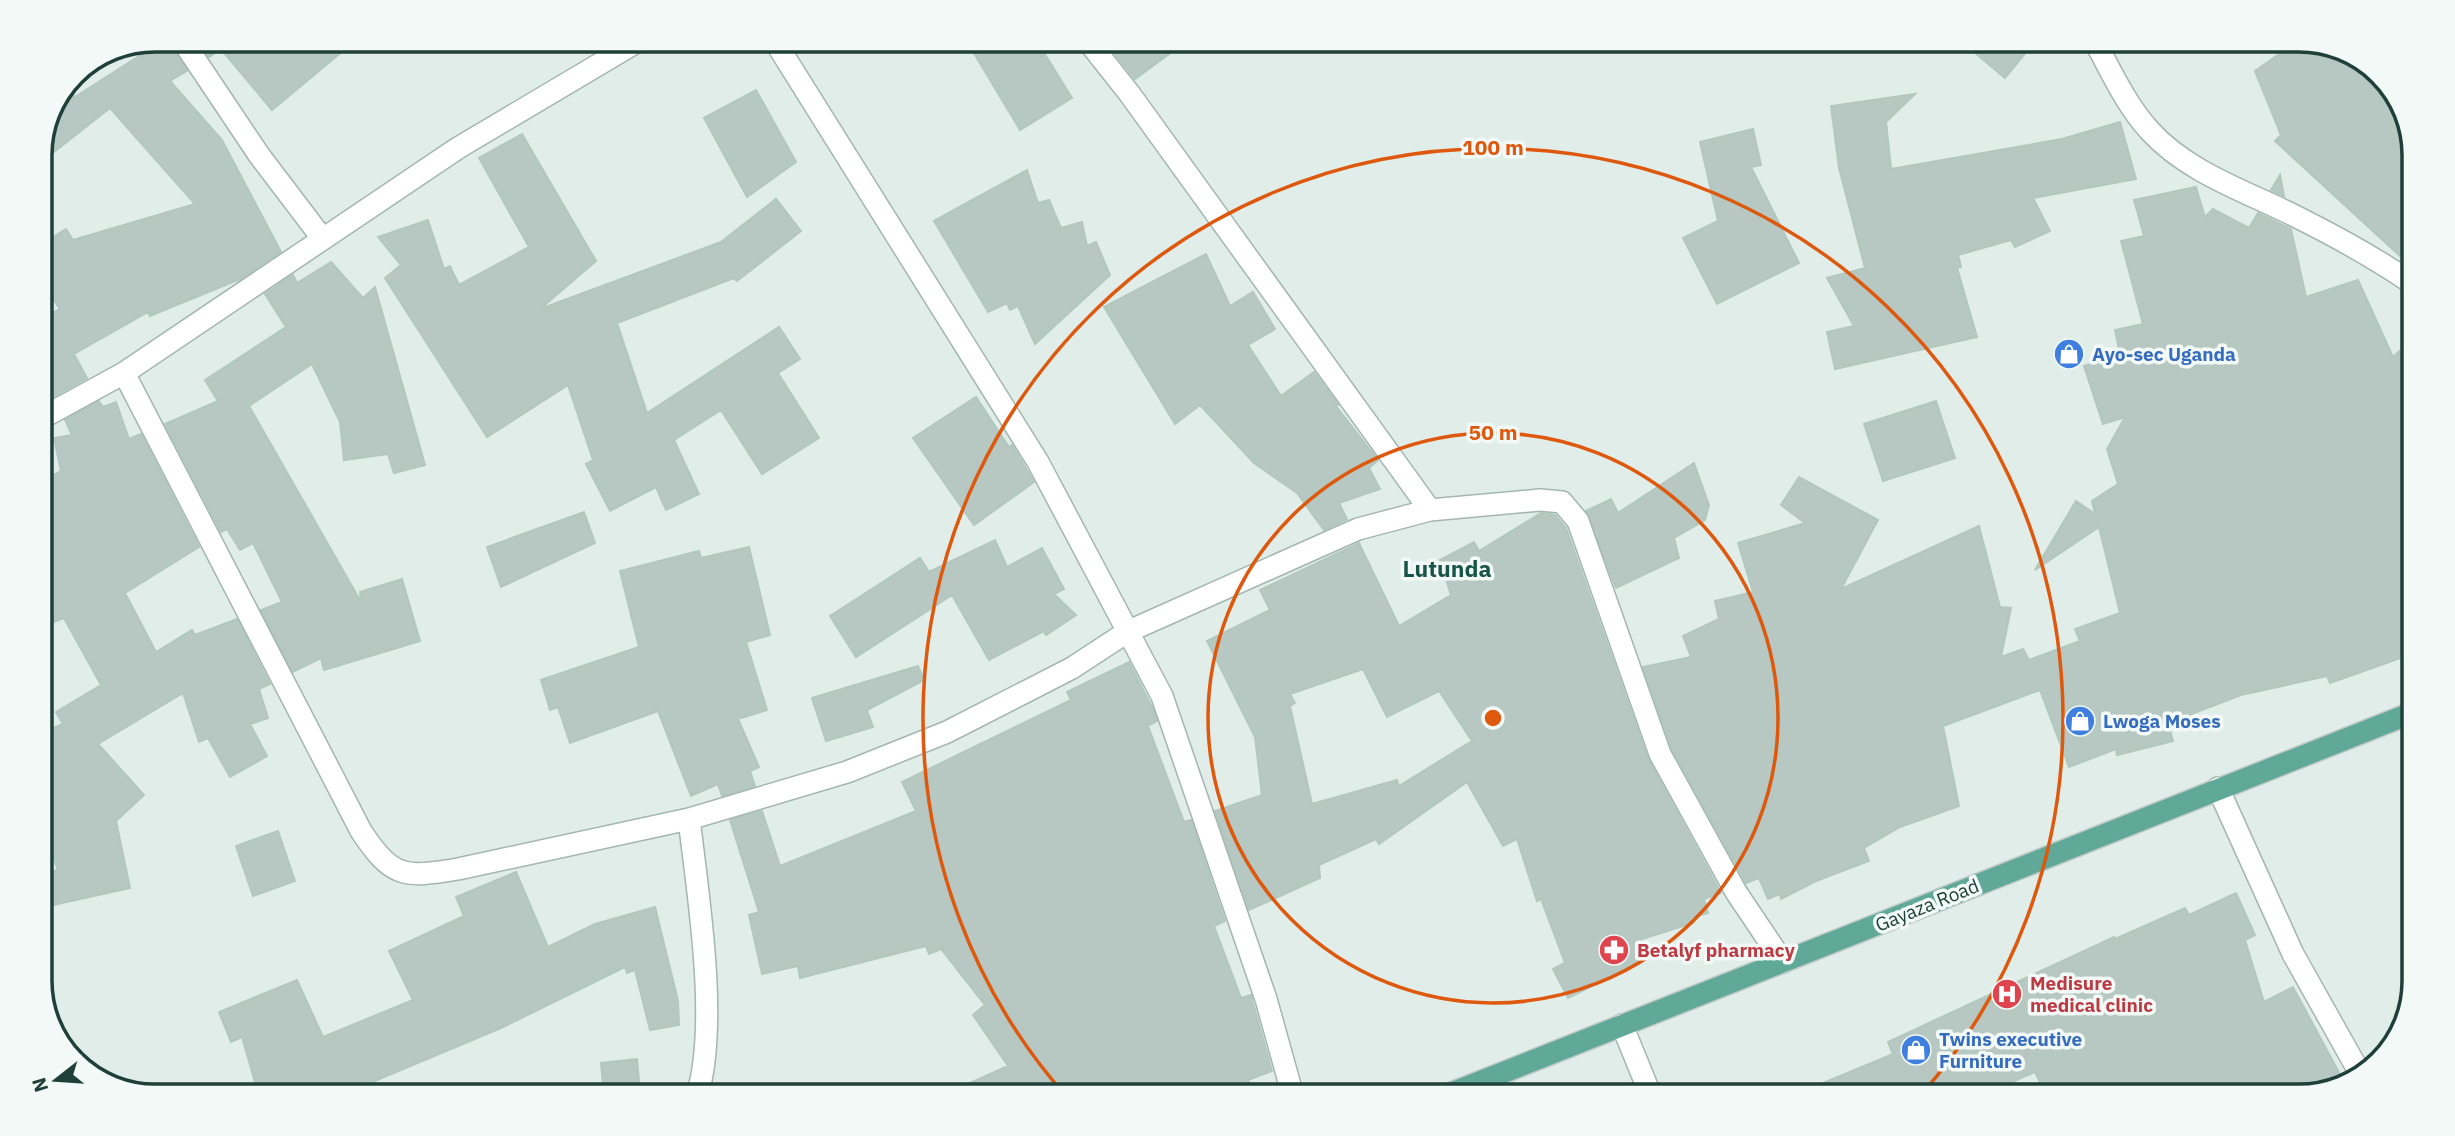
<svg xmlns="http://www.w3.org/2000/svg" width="2455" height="1136" font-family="'IBM Plex Sans',sans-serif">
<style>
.building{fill:#b6c8c1;stroke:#b2c8bf;stroke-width:2;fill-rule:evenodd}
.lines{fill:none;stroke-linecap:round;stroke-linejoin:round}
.minor-casing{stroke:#a3b6b0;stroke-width:24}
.primary-casing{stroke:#c0cac7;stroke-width:24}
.minor{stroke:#fff;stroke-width:21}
.primary{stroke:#60a898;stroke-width:21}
.ring{fill:none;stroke:#de580e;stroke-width:3.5}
.labels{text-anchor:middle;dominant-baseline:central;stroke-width:7;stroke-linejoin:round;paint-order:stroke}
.shop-label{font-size:19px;font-weight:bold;fill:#366cbe;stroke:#f2f9f6;text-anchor:start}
.street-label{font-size:19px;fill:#1f4038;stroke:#f2f9f6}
.health-label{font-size:19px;font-weight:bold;fill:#be3a42;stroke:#f2f9f6;text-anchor:start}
.quarter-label{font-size:23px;font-weight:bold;fill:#185448;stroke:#f2f9f6}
.rim{fill:none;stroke:#1f4038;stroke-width:3.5}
.centre{fill:#de580e;stroke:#f2f9f6;stroke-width:3.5}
.ring-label{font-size:21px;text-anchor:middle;font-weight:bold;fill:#de580e;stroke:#f2f9f6;stroke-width:7;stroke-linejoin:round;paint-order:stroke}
</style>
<rect width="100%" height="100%" fill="#e1ede8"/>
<path class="building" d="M 164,40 L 169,40 L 187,71 L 170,81 L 222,140 L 281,252 L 240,279 L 150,316 L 148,312 L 74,354 L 87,378 L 53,397 L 40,374 L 40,320 L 60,309 L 40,279 L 40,245 L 66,229 L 73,240 L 195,204 L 110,108 L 40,163 L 40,148 L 68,88 L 75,97 Z
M 198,40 L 356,40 L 272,110 L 221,49 L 209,57 Z
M 966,40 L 1036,40 L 1072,98 L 1020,130 Z
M 1104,40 L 1188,40 L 1135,79 Z
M 1960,40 L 2036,40 L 2005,78 Z
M 2299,40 L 2344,49 L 2395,91 L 2415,148 L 2413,268 L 2275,141 L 2281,135 L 2255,71 Z
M 756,90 L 796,162 L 747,197 L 704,118 Z
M 1915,94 L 1886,122 L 1891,169 L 2062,139 L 2120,122 L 2136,179 L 2033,198 L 2050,231 L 2015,247 L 2011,240 L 1958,255 L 1961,267 L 1957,268 L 1977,337 L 1835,369 L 1827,332 L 1854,326 L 1827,278 L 1865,268 L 1839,168 L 1831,106 Z
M 1753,129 L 1761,165 L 1751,167 L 1799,263 L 1717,304 L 1683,238 L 1718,221 L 1700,142 Z
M 522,134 L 596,261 L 540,309 L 721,242 L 776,199 L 801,231 L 737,281 L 734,278 L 617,323 L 647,413 L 779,327 L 800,359 L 778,373 L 819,438 L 762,474 L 721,410 L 674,440 L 699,494 L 666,510 L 656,487 L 610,511 L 586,464 L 593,460 L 568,385 L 487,437 L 385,278 L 401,265 L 378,237 L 428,220 L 444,269 L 450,266 L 459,285 L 529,247 L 479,158 Z
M 1027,170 L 1038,203 L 1049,200 L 1061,228 L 1082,222 L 1087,246 L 1096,242 L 1110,275 L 1035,344 L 1018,306 L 1010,310 L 1007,303 L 988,312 L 934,221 Z
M 2280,175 L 2284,196 L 2271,190 Z
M 2196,187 L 2205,217 L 2213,209 L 2249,228 L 2258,213 L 2291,229 L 2306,297 L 2358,280 L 2393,357 L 2413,339 L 2409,655 L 2330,683 L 2327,676 L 2241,695 L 2168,723 L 2173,741 L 2117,755 L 2116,749 L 2069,767 L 2040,690 L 1943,726 L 1959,806 L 1900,827 L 1864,848 L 1869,861 L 1816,881 L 1781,899 L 1780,894 L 1768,899 L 1759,878 L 1746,883 L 1672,749 L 1643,667 L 1691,657 L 1683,636 L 1719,619 L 1715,601 L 1753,592 L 1738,543 L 1805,523 L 1781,505 L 1799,477 L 1878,520 L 1841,589 L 1979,526 L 2000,607 L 2011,608 L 2001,657 L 2023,649 L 2029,660 L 2080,641 L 2075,629 L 2120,613 L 2099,527 L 2035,570 L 2076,501 L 2095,514 L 2092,501 L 2118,484 L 2107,449 L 2125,417 L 2103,424 L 2084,366 L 2120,354 L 2115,330 L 2143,324 L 2121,241 L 2144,236 L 2134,200 Z
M 1206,254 L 1230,306 L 1253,292 L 1275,329 L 1248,345 L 1281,396 L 1314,372 L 1338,405 L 1336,406 L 1378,460 L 1369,468 L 1380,489 L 1339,503 L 1347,519 L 1324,530 L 1297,493 L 1254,463 L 1200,405 L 1175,424 L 1104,307 Z
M 331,262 L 363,298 L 375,287 L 425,465 L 394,473 L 388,454 L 344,460 L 340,422 L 312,364 L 249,406 L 361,602 L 360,592 L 402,579 L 420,641 L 324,670 L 321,658 L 293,672 L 261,610 L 282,602 L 253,543 L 240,550 L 227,529 L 221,532 L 165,424 L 218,401 L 205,380 L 286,327 L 265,294 L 293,275 L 297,283 Z
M 976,397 L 1009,447 L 1012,445 L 1034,482 L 974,525 L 913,438 Z
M 99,401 L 103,407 L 116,402 L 129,439 L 141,434 L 199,547 L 125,593 L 156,652 L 192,630 L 195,635 L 237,619 L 270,684 L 259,689 L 268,718 L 250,724 L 267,756 L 230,777 L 208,738 L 199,742 L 183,693 L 98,744 L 144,795 L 116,821 L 130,888 L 44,907 L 41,874 L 58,870 L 41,824 L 41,733 L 63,724 L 56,712 L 101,685 L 64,618 L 41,627 L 40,482 L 61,471 L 54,438 L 72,435 L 65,420 Z
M 1936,401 L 1955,458 L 1883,481 L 1864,424 Z
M 1694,463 L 1709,505 L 1705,520 L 1674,538 L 1679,558 L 1616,588 L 1586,511 L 1611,499 L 1618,513 Z
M 584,512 L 595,543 L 501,587 L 487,547 Z
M 1541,513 L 1555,515 L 1566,528 L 1648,759 L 1721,893 L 1704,899 L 1708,913 L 1690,918 L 1693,923 L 1642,939 L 1651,957 L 1568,998 L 1553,969 L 1565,963 L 1541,899 L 1537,901 L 1517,839 L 1503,846 L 1467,782 L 1379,844 L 1376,839 L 1319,865 L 1320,878 L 1249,910 L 1215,811 L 1262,795 L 1255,737 L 1207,641 L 1270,610 L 1260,590 L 1359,543 L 1399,626 L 1451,595 L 1440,560 L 1474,542 L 1479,551 ZM 1363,669 L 1387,717 L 1439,691 L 1472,741 L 1399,786 L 1397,780 L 1312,804 L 1290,706 L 1295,703 L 1290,694 Z
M 995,540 L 1007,567 L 1042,548 L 1064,589 L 1054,594 L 1076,615 L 1046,635 L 1044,631 L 989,660 L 952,595 L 856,657 L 830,616 L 920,558 L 929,572 Z
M 749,547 L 770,635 L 746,642 L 767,710 L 738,719 L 759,767 L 750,771 L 755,786 L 722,796 L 718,784 L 691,796 L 658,711 L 570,743 L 558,707 L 550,710 L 541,680 L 639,647 L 620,571 L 699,551 L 701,558 Z
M 1129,662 L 1153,709 L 1157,721 L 1148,726 L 1184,822 L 1191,820 L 1225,921 L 1214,926 L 1241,998 L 1251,995 L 1253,1003 L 1272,1071 L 1248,1080 L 1255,1096 L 941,1096 L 1008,1066 L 973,1015 L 985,1005 L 941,949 L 929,954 L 926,946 L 800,978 L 798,966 L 762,974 L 749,915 L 759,912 L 730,820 L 762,811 L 780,866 L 916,811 L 902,782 L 1071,700 L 1067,692 Z
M 918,666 L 924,680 L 867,710 L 873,727 L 826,741 L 812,698 Z
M 278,831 L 295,881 L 253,896 L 236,846 Z
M 516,872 L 548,947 L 595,924 L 655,907 L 678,1001 L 679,1025 L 650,1030 L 635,970 L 627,973 L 625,967 L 501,1028 L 339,1096 L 259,1096 L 242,1037 L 231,1042 L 219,1012 L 297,980 L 323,1037 L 413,1000 L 389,951 L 464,916 L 456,897 Z
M 2236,893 L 2255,935 L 2245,940 L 2264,1002 L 2293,987 L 2344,1082 L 2300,1096 L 2047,1096 L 2035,1072 L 1980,1096 L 1792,1096 L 1893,1054 L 1888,1042 L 2114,937 L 2115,939 L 2185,908 L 2189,915 Z
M 637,1059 L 640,1092 L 604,1096 L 601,1063 Z"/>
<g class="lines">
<g class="minor-casing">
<path id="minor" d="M 182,40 L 259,155 L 322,238
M 774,40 L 1038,462 L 1162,696 L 1266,999 L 1293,1096
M 1087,40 L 1129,93 L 1430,510
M 2094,40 C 2111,71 2126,105 2150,131 C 2188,173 2248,192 2297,217 C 2337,237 2377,259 2413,284
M 124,373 L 361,831 C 392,878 404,878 458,869 L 689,819 L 847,772 L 947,732 L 1072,668 L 1127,632 L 1358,529 L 1430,510 L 1540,500 L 1562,502 L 1578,521 L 1660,754 L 1736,892 L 1783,962
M 40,419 L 124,373 L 458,148 L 640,40
M 2218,788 L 2293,954 L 2362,1077
M 689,819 C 698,895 719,1024 697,1096
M 1622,1025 L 1651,1096"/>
</g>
<g class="primary-casing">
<path id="primary" d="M 1444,1096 L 2409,714"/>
</g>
<use href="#minor" class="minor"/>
<use href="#primary" class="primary"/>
</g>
<g class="ring">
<circle cx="1493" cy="718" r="285"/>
<path d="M1066 1096A570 570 0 1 1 1920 1096"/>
</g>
<defs>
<g id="shop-disc" transform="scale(1.575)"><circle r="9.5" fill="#3f7fe0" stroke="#f2f9f6"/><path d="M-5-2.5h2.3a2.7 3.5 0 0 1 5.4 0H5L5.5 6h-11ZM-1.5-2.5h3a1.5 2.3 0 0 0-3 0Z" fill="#fff"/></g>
<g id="pharmacy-disc" transform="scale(1.575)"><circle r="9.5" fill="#e0444e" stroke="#f2f9f6"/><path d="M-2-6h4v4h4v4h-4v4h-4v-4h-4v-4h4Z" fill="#fff"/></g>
<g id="hospital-disc" transform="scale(1.575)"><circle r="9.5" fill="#e0444e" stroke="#f2f9f6"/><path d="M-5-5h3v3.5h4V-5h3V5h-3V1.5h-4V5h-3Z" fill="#fff"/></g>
</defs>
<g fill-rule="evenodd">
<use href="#shop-disc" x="2069" y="354"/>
<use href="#shop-disc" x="2080" y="721"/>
<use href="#pharmacy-disc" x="1614" y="950"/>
<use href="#hospital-disc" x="2007" y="994"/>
<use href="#shop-disc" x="1916" y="1050"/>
</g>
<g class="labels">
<g class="shop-label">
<text x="2092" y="354">Ayo-sec Uganda</text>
<text x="2103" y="721">Lwoga Moses</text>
<text x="1939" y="1039">Twins executive<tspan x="1939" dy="22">Furniture</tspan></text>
</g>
<g class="street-label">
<text transform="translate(1927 905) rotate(-22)">Gayaza Road</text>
</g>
<g class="health-label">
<text x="1637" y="950">Betalyf pharmacy</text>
<text x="2030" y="983">Medisure<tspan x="2030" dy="22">medical clinic</tspan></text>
</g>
<g class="quarter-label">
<text x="1447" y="568">Lutunda</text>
</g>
</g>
<path d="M0 0H2455V1136H0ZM155 52H2299A103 103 0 0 1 2402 155V981A103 103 0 0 1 2299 1084H155A103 103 0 0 1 52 981V155A103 103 0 0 1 155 52Z" fill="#f2f9f6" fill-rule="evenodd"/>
<path class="rim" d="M155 52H2299A103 103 0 0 1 2402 155V981A103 103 0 0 1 2299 1084H155A103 103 0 0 1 52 981V155A103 103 0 0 1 155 52Z"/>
<circle cx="1493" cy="718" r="10" class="centre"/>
<g class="ring-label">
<text x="1493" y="155">100 m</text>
<text x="1493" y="440">50 m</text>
</g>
<g transform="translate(56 1080) rotate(253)" stroke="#f2f9f6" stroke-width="5" paint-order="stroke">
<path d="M0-5L12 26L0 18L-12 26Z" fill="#1f4038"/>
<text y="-10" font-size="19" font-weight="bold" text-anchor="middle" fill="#1f4038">N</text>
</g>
</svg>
